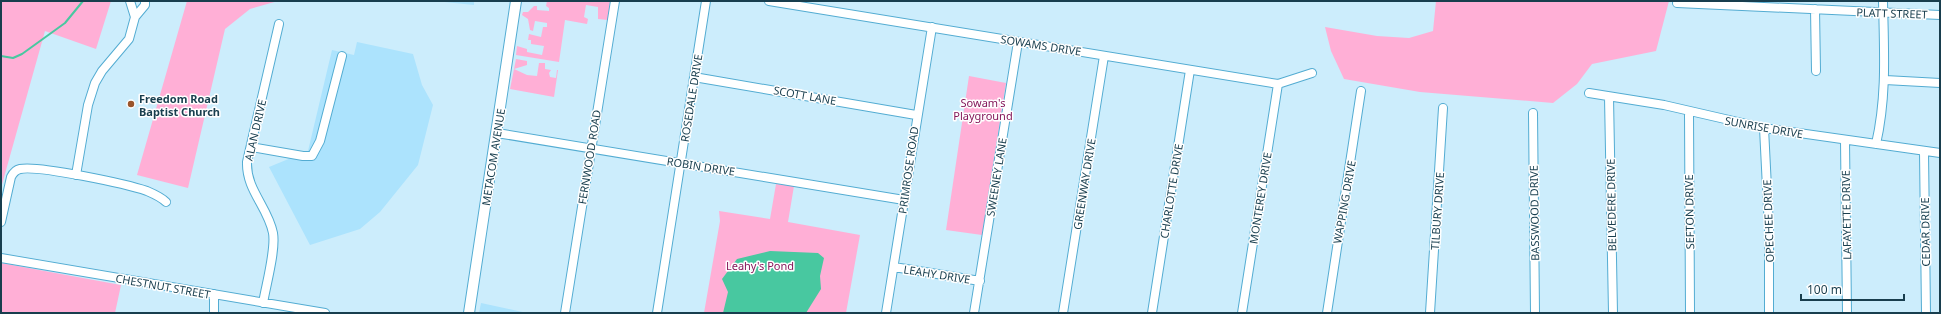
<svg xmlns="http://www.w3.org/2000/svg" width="1941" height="314" font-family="'Noto Sans',sans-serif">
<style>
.built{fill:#ace3fd}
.green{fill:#ffafd6}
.water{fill:#48c8a0}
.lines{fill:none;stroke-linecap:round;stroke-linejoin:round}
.stream{stroke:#48c8a0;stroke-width:2}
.minor-casing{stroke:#53acd2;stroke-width:10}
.major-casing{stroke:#53acd2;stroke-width:12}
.minor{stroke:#fff;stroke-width:8}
.major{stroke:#fff;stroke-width:10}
.poi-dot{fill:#9a542b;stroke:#fff;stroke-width:1.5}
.labels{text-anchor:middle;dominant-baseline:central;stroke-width:3;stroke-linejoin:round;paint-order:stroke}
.street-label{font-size:11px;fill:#183e4e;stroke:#fff}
.poi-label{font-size:11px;font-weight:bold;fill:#183e4e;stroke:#fff;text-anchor:start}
.park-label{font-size:11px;fill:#85175a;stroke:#fff}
</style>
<rect width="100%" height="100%" fill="#ccedfc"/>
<path class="built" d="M 435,1 L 474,1 L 474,5 Z
M 357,42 L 413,54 L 422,85 L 433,105 L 418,165 L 380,212 L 360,229 L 310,245 L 269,167 L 308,151 L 332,50 L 354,55 Z
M 481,303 L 527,313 L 479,313 Z"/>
<path class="green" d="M 1,1 L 111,1 L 96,49 L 45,31 L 1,188 Z
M 187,1 L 278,1 L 250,9 L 225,29 L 188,188 L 137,175 Z
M 547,1 L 610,2 L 608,20 L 598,19 L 598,7 L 586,5 L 584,17 L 588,19 L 587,24 L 565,20 L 559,62 L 516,55 L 517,46 L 527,49 L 527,52 L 542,55 L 544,46 L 531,44 L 531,40 L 528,40 L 529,34 L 541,37 L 543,27 L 547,27 L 547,23 L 535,21 L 533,31 L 530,30 L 528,19 L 522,15 L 523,12 L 528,12 L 534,6 L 537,6 L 537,10 L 549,11 L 549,8 L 546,6 Z
M 1436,1 L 1669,1 L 1656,51 L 1592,64 L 1577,84 L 1553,103 L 1420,92 L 1344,79 L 1331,51 L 1325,27 L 1377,36 L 1409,38 L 1433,31 Z
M 516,59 L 527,61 L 527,65 L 514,69 L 527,75 L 537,76 L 539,63 L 545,63 L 545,69 L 551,70 L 549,73 L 550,77 L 556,78 L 557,70 L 558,70 L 554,97 L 510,89 Z
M 969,76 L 1006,83 L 982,235 L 946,230 Z
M 776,184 L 794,186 L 788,222 L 860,235 L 846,313 L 704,313 L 720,221 L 719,211 L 770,219 Z
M 1,263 L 121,285 L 115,313 L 1,313 Z"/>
<path class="water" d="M 770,251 L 818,253 L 824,258 L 820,276 L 821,289 L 806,313 L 723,313 L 728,292 L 722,279 L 737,259 Z"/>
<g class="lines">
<path class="stream" d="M 1,56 L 13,58 L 22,54 L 65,23 L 83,1"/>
<g class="minor-casing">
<path id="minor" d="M 130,1 L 135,17 L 145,5 L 145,1
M 769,1 L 1278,84 L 1312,73
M 1677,3 L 1940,15
M 1815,9 L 1816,71
M 694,77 L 916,115
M 1885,80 L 1940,83
M 1589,93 L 1664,105 L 1764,128 L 1940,153
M 1609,97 L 1613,313
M 1689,112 L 1690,313
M 1533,113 L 1535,313
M 1764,128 L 1769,228 L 1769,313
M 497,133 L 904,200
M 1845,141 L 1847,313
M 1876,144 C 1887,96 1884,51 1883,1
M 251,147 L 303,156 L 312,156 L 320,141 L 342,56
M 1924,152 L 1926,313
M 76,175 L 88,105 L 95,83 L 102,71 L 129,39 L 135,17
M 1,222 L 11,177 C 13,173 15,170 20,169 C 38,165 127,184 147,191 C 154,194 161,197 166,202
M 1,258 L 325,313
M 894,267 L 980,281
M 263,303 C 266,285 276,250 273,233 C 268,207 246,190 247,162 L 279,24
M 214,313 L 214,294
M 565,313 L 615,1
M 657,313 L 706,1
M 886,313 L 932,27
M 974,313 L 1018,42
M 1063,313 L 1104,56
M 1152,313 L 1190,70
M 1242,313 L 1278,84
M 1327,313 L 1361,91
M 1430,313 L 1443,108"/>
</g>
<g class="major-casing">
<path id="major" d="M 469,313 L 516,1"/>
</g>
<use href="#minor" class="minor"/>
<use href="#major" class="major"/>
</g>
<circle class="poi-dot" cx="131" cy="104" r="4"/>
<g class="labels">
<g class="street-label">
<text transform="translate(1892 13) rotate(2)">PLATT STREET</text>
<text transform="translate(1041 45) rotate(9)">SOWAMS DRIVE</text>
<text transform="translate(805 95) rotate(10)">SCOTT LANE</text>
<text transform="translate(691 98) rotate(-81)">ROSEDALE DRIVE</text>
<text transform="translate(1764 127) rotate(10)">SUNRISE DRIVE</text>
<text transform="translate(255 130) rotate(-77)">ALAN DRIVE</text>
<text transform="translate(493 157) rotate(-81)">METACOM AVENUE</text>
<text transform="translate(589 157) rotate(-81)">FERNWOOD ROAD</text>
<text transform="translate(701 166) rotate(9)">ROBIN DRIVE</text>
<text transform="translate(908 170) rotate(-82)">PRIMROSE ROAD</text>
<text transform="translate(996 177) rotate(-81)">SWEENEY LANE</text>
<text transform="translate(1084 184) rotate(-81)">GREENWAY DRIVE</text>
<text transform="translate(1171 191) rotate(-81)">CHARLOTTE DRIVE</text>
<text transform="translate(1260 198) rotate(-81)">MONTEREY DRIVE</text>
<text transform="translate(1344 202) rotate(-80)">WAPPING DRIVE</text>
<text transform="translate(1611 205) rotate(-91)">BELVEDERE DRIVE</text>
<text transform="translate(1437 211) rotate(-86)">TILBURY DRIVE</text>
<text transform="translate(1689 212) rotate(-91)">SEFTON DRIVE</text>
<text transform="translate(1534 213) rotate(-91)">BASSWOOD DRIVE</text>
<text transform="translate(1846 215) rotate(-91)">LAFAYETTE DRIVE</text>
<text transform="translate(1768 221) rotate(-92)">OPECHEE DRIVE</text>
<text transform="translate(1925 232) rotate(-91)">CEDAR DRIVE</text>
<text transform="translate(937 274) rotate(9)">LEAHY DRIVE</text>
<text transform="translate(163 286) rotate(10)">CHESTNUT STREET</text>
</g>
<g class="poi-label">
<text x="139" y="98">Freedom Road<tspan x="139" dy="13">Baptist Church</tspan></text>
</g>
<g class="park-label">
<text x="983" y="102">Sowam's<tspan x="983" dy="13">Playground</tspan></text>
<text x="760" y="265">Leahy's Pond</text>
</g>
</g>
<rect width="1941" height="314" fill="none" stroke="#183e4e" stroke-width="4"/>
<path d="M1801 294v6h103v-6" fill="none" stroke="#183e4e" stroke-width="2"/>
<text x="1807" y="294" font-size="12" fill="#183e4e" stroke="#ffffff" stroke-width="3" paint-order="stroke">100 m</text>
</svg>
